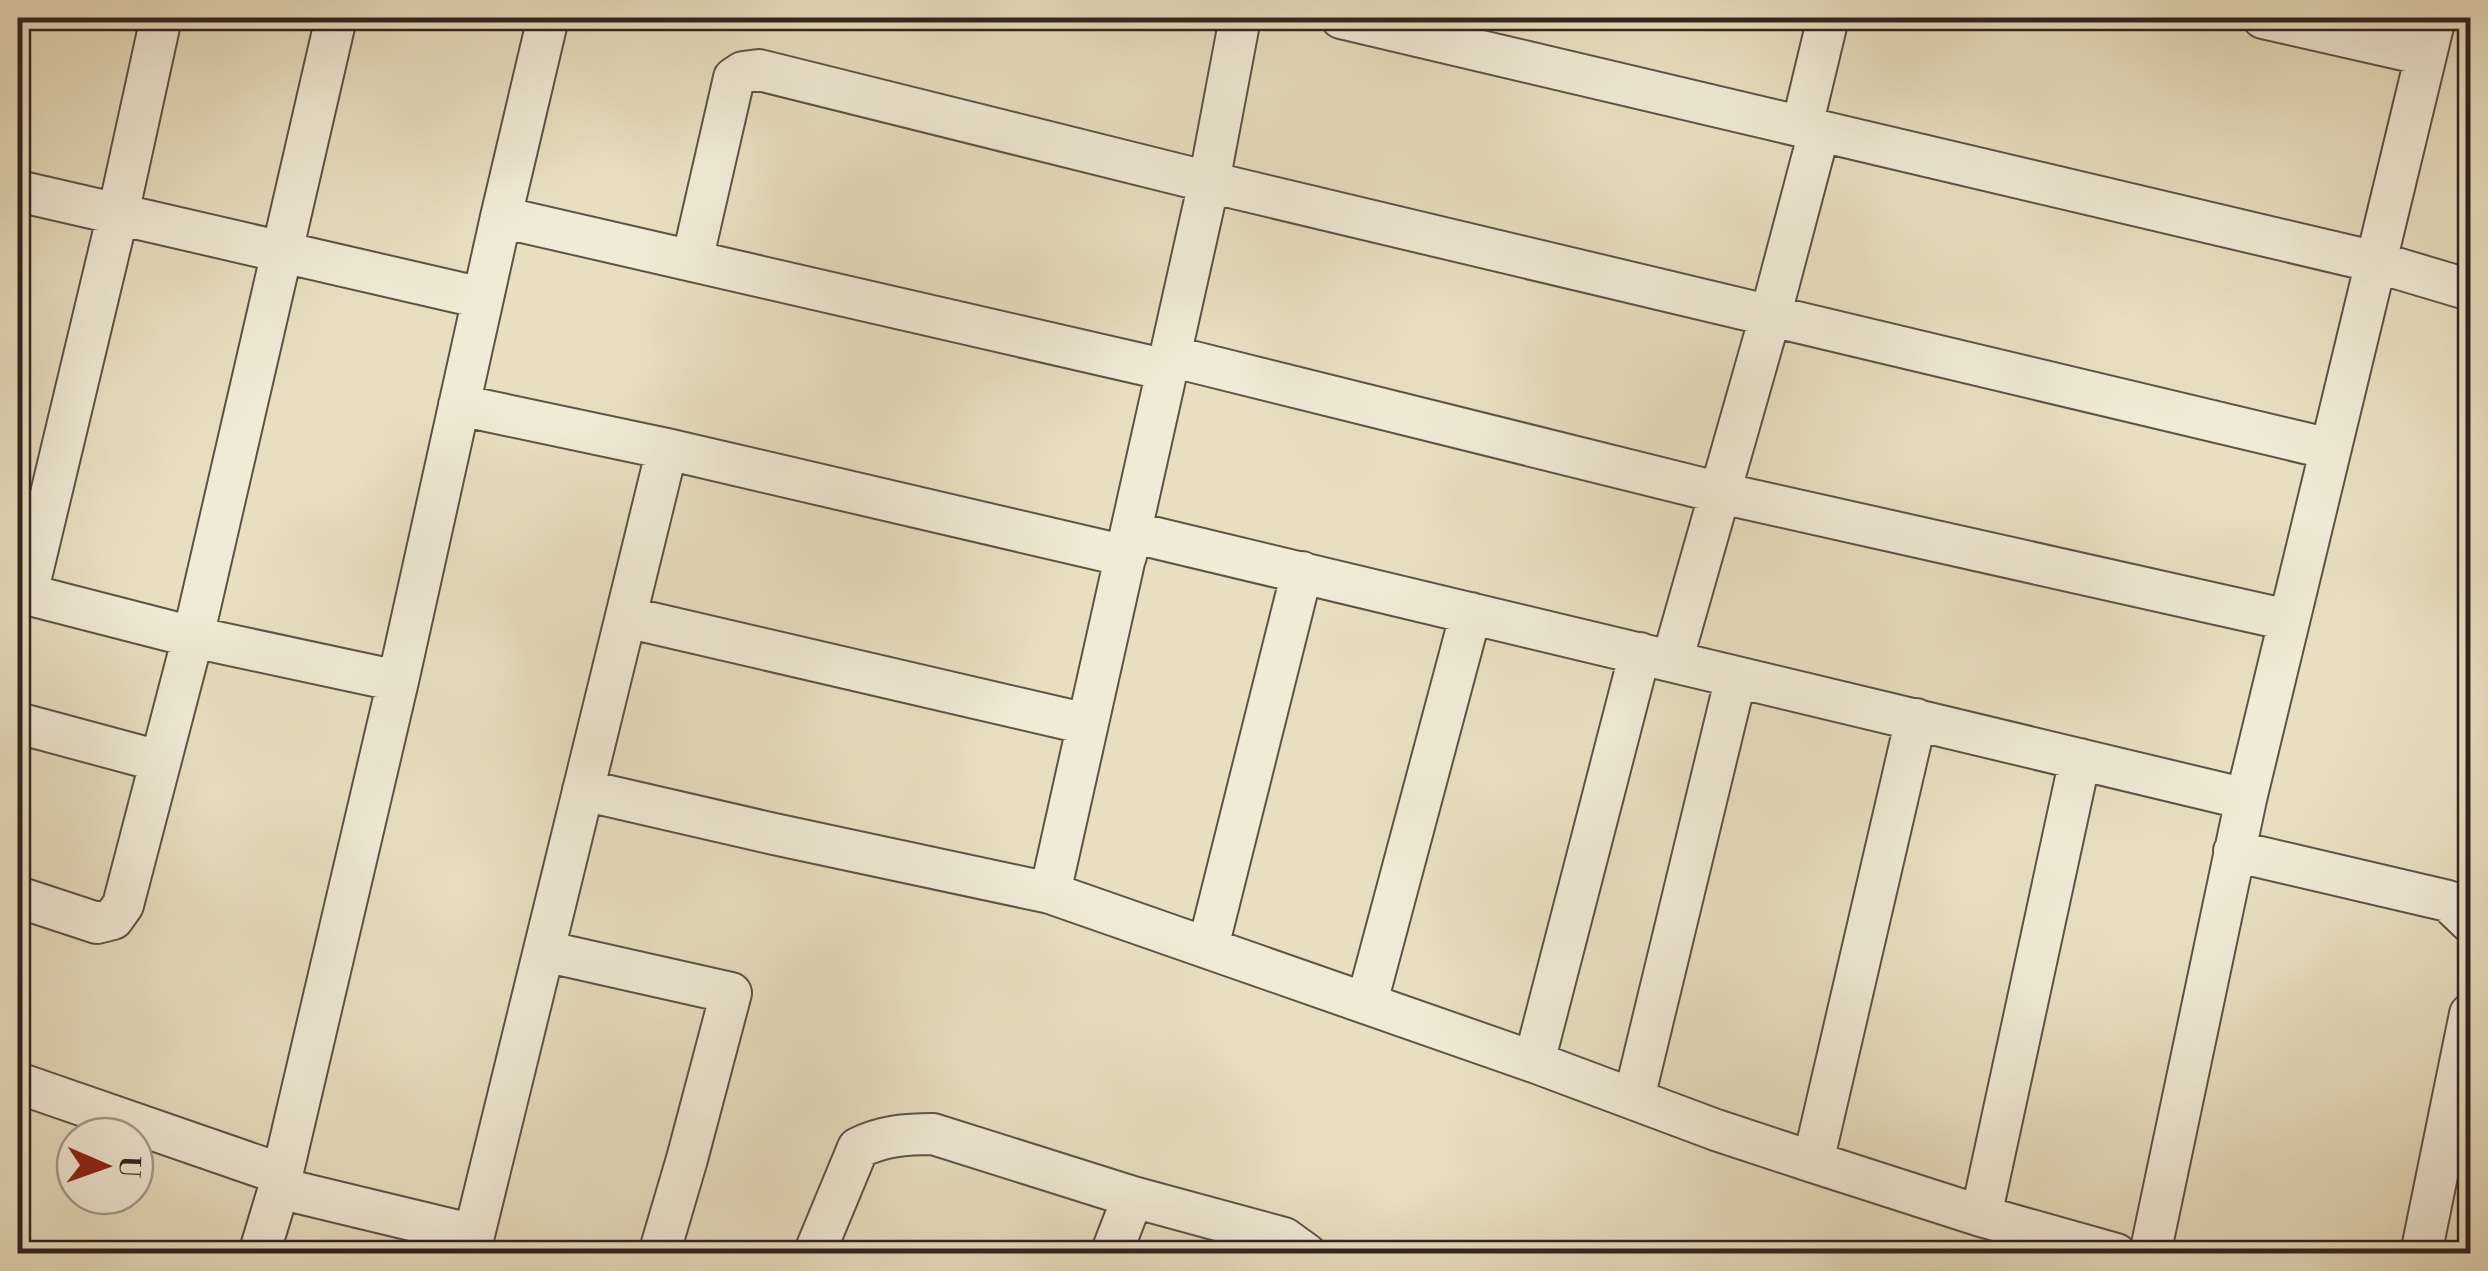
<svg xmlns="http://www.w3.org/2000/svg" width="2488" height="1271" font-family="'Libre Bodoni',serif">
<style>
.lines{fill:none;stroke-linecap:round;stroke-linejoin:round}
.minor-casing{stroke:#5e5347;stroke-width:44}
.minor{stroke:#f1ead6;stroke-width:40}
</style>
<rect width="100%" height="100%" fill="#e9dfc0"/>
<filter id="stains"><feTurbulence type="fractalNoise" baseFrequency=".002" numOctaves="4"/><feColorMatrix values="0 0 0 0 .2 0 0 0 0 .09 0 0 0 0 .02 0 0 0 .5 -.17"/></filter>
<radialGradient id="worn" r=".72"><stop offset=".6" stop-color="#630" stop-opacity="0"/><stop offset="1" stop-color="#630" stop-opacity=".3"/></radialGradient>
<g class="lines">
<g class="minor-casing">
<path id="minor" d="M 1341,18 L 2376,262 L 2470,290
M 2263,18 L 2426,55
M 1802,126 L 1828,18
M 18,191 L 482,298
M 501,217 L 1167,370
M 692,261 L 734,78 L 743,72 L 759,70 L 1209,182 L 2330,449
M 1170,356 L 1721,493 L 2288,620
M 459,405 L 667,449 L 1126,556
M 1131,532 L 2246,799
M 18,592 L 193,637 L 398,681
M 27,594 L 118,214 L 161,18
M 626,617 L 1087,724
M 1672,661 L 1770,317 L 1819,132
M 1916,719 L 1813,1162 L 1981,1216 L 2116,1254
M 18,723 L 159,761
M 583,790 L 774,834 L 1050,893 L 1534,1062 L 1640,653
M 2234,851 L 2448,901 L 2470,922
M 1050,893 L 1209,182 L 1240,18
M 18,897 L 97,923 L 113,919 L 123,905 L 193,637 L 336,18
M 1208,947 L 1302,572
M 544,951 L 731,993 L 687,1159 L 659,1254
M 1367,1002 L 1471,613
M 1534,1062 L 1716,1130 L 1813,1162
M 18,1083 L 281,1174
M 1634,1098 L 1736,677
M 279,1188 L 474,1235
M 1981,1216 L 2080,759
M 259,1254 L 279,1188 L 398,681 L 501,217 L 548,18
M 466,1254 L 474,1235 L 667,449
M 814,1254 L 858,1148 C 883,1136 905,1134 933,1134 L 1133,1197 L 1284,1238 L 1306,1254
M 1111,1254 L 1133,1197
M 2150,1254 L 2246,799 L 2435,18
M 2421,1254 L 2470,1014"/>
</g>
<use href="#minor" class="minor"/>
</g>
<rect width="2488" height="1271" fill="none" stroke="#e9dfc0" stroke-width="60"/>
<rect x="20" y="20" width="2448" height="1231" fill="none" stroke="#30241f" stroke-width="5"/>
<rect x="30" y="30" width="2428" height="1211" fill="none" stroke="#30241f" stroke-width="2.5"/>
<g transform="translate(105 1166) rotate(92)"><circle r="48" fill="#f1ead6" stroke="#a49b8d" stroke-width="2.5"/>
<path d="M0-8L18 38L0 25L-18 38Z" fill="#8f2418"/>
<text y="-15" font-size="28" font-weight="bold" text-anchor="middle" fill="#30241f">U</text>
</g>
<rect width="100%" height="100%" filter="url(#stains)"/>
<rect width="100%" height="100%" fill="url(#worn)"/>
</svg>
